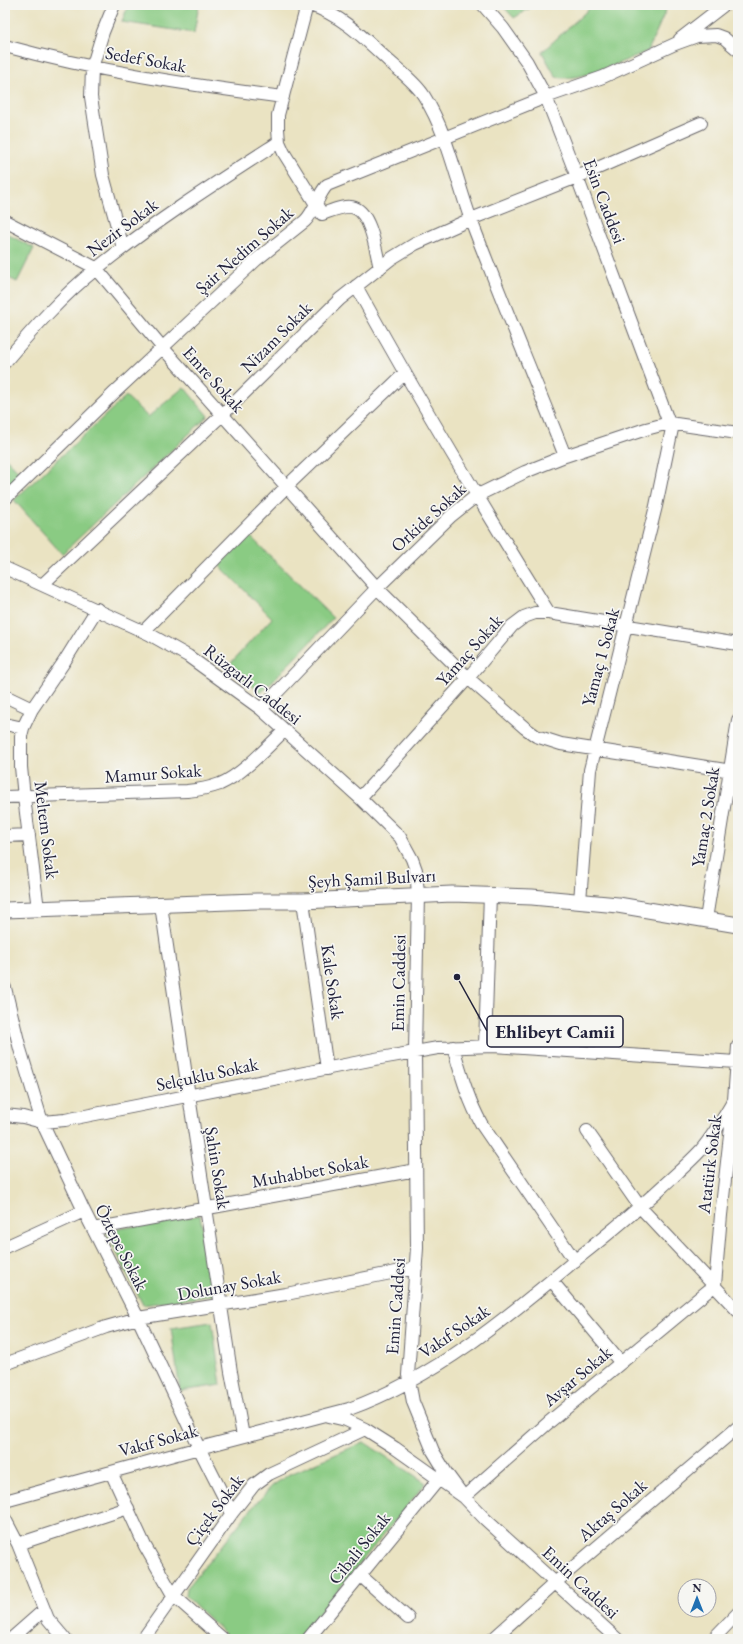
<svg xmlns="http://www.w3.org/2000/svg" width="743" height="1644" font-family="'EB Garamond',serif">
<style>
.green{fill:#8acb83;stroke:#56765f}
.lines{fill:none;stroke-linecap:round;stroke-linejoin:round}
.minor-casing{stroke:#68666a;stroke-width:14}
.major-casing{stroke:#68666a;stroke-width:17}
.minor{stroke:#fff;stroke-width:12}
.major{stroke:#fff;stroke-width:15}
.labels{text-anchor:middle;dominant-baseline:central;stroke-width:3.5;stroke-linejoin:round;paint-order:stroke}
.street-label{font-size:18px;fill:#22223b;stroke:#f6f6f2}
.leader{fill:none;stroke:#22223b;stroke-width:1.5}
.callout-dot{fill:#22223b;stroke:#f6f6f2;stroke-width:1.5}
.callout{fill:#f6f6f2;stroke:#22223b;stroke-width:1.5}
.callout-label{font-size:19px;text-anchor:middle;font-weight:bold;fill:#22223b}
</style>
<rect width="100%" height="100%" fill="#f6f6f2"/>
<filter id="ink" filterUnits="userSpaceOnUse"><feTurbulence type="fractalNoise" baseFrequency=".025" numOctaves="2"/><feDisplacementMap in="SourceGraphic" scale="8" xChannelSelector="R" yChannelSelector="G"/><feConvolveMatrix kernelMatrix="1 2 1 2 8 2 1 2 1" color-interpolation-filters="sRGB"/></filter>
<filter id="wash" filterUnits="userSpaceOnUse"><feTurbulence type="fractalNoise" baseFrequency=".012" numOctaves="4" result="noise"/><feDisplacementMap in="SourceGraphic" scale="16" xChannelSelector="R" yChannelSelector="G"/><feGaussianBlur stdDeviation="0.9" result="paint"/><feColorMatrix in="noise" values="0 0 0 0 0 0 0 0 0 0 0 0 0 0 0 0 0 1.4 0 .05"/><feComposite in="paint" operator="in"/></filter>
<g filter="url(#wash)">
<rect width="100%" height="100%" fill="#eae3c2"/>
<path class="green" d="M 128,5 L 199,5 L 194,33 L 122,22 Z
M 502,5 L 535,5 L 514,18 Z
M 593,5 L 668,5 L 648,51 C 626,60 578,83 556,77 L 542,52 Z
M 5,233 L 34,248 L 17,282 L 5,276 Z
M 184,387 L 208,416 L 62,554 L 14,500 L 126,396 L 148,417 Z
M 5,457 L 21,474 L 5,490 Z
M 250,536 L 333,618 L 261,693 L 228,666 L 272,618 L 218,564 Z
M 200,1215 L 214,1295 L 143,1305 L 106,1231 Z
M 212,1322 L 221,1385 L 180,1391 L 171,1328 Z
M 364,1442 L 426,1483 L 298,1639 L 230,1639 L 186,1596 L 187,1588 L 253,1507 L 272,1486 L 288,1475 Z"/>
</g>
<g filter="url(#ink)">
<g class="lines">
<g class="minor-casing">
<path id="minor" d="M 114,5 L 103,32 L 92,68 L 91,97 L 103,175 L 123,248
M 307,5 L 278,115 L 278,129 L 279,142 L 284,153 L 322,214 C 331,211 346,204 355,208 C 371,214 376,252 380,268
M 310,5 C 342,15 366,40 390,62 C 402,73 416,83 424,96 C 448,134 456,179 471,220 C 501,299 534,377 565,456
M 483,5 L 503,28 L 527,62 L 546,97 L 577,177 L 669,423
M 680,39 L 724,5
M 5,46 C 96,71 189,85 283,97
M 5,221 L 96,268 L 162,347 L 377,588 L 468,678 L 525,728 L 536,736 L 561,744 L 738,772
M 356,286 C 417,397 482,505 549,613
M 5,362 C 33,329 62,296 96,269 C 154,222 217,182 279,142
M 5,499 L 114,393 L 256,260 L 305,221 C 316,210 317,196 327,185 L 546,97 L 603,77 L 675,44 L 697,36 L 716,35 L 724,38 L 738,50
M 5,568 L 149,634 L 188,656 L 261,709 L 360,798 L 400,837 L 412,859 L 416,870 L 418,894 L 415,1052 L 417,1248 L 408,1375 L 413,1402 L 433,1451 L 447,1474 L 464,1497 L 485,1519 L 617,1639
M 42,585 L 222,415 L 340,299 L 392,258 L 415,244 L 471,219 L 577,177 L 701,123
M 144,631 L 287,486 L 404,374
M 5,696 L 32,709
M 261,709 L 377,588 L 451,516 L 476,496 L 525,472 L 565,456 L 646,429 L 669,423 L 738,433
M 5,724 L 23,728
M 5,797 L 187,791 C 198,790 209,788 220,784 C 243,774 266,748 284,731
M 360,798 L 468,678 L 512,626 L 524,617 L 535,613 L 549,613 L 738,644
M 5,836 L 29,835
M 303,901 L 327,1069
M 580,901 L 590,770 L 656,506 L 673,424
M 161,905 L 189,1096 L 231,1372 L 243,1436
M 38,909 L 24,797 L 21,767 L 21,736 L 23,728 L 32,709 L 64,662 L 97,609
M 706,919 L 738,720
M 5,988 L 20,1049 L 42,1122 L 84,1211 L 138,1318 L 199,1448 L 232,1513
M 485,1046 L 490,894
M 453,1047 C 461,1074 468,1100 482,1125 L 575,1261
M 5,1115 L 23,1117 L 42,1122 L 65,1120 L 375,1059 L 438,1048 L 493,1046 L 736,1062
M 587,1131 L 640,1207 L 738,1311
M 93,1229 L 416,1170
M 5,1247 L 84,1211
M 552,1281 L 621,1363
M 5,1364 L 106,1327 L 138,1318 L 286,1294 L 416,1268
M 329,1416 L 346,1420 L 365,1429 L 395,1448 L 464,1497 L 548,1423 L 715,1285 L 721,1215 L 734,1100 L 738,1046
M 111,1472 L 145,1546 L 173,1595 L 223,1639
M 5,1501 L 199,1448 L 349,1409 C 435,1378 508,1317 578,1258 C 607,1235 636,1211 663,1186 C 676,1174 689,1163 701,1150 C 714,1135 724,1117 734,1100
M 5,1519 L 18,1544 L 48,1619 L 65,1639
M 18,1544 L 128,1508
M 360,1575 L 408,1618
M 11,1639 L 44,1610
M 143,1639 L 232,1513 L 254,1485 L 269,1474 L 365,1429
M 308,1639 L 439,1479
M 493,1639 L 556,1582 L 738,1427
M 713,1639 L 738,1613"/>
</g>
<g class="major-casing">
<path id="major" d="M 5,910 L 257,901 L 303,901 L 452,894 L 532,897 L 618,905 L 738,925"/>
</g>
<use href="#minor" class="minor"/>
<use href="#major" class="major"/>
</g>
</g>
<g class="labels">
<g class="street-label">
<text transform="translate(146 59) rotate(10)">Sedef Sokak</text>
<text transform="translate(605 201) rotate(69)">Esin Caddesi</text>
<text transform="translate(122 227) rotate(-37)">Nezir Sokak</text>
<text transform="translate(244 250) rotate(-41)">Şair Nedim Sokak</text>
<text transform="translate(276 337) rotate(-45)">Nizam Sokak</text>
<text transform="translate(214 379) rotate(48)">Emre Sokak</text>
<text transform="translate(428 517) rotate(-42)">Orkide Sokak</text>
<text transform="translate(469 650) rotate(-48)">Yamaç Sokak</text>
<text transform="translate(600 657) rotate(-75)">Yamaç 1 Sokak</text>
<text transform="translate(253 684) rotate(38)">Rüzgarlı Caddesi</text>
<text transform="translate(153 773) rotate(-4)">Mamur Sokak</text>
<text transform="translate(705 817) rotate(-81)">Yamaç 2 Sokak</text>
<text transform="translate(47 830) rotate(83)">Meltem Sokak</text>
<text transform="translate(372 878) rotate(-3)">Şeyh Şamil Bulvarı</text>
<text transform="translate(333 982) rotate(82)">Kale Sokak</text>
<text transform="translate(398 983) rotate(-89)">Emin Caddesi</text>
<text transform="translate(207 1074) rotate(-12)">Selçuklu Sokak</text>
<text transform="translate(709 1164) rotate(-83)">Atatürk Sokak</text>
<text transform="translate(218 1168) rotate(81)">Şahin Sokak</text>
<text transform="translate(310 1171) rotate(-10)">Muhabbet Sokak</text>
<text transform="translate(122 1247) rotate(63)">Öztepe Sokak</text>
<text transform="translate(229 1285) rotate(-10)">Dolunay Sokak</text>
<text transform="translate(395 1306) rotate(-86)">Emin Caddesi</text>
<text transform="translate(454 1331) rotate(-34)">Vakıf Sokak</text>
<text transform="translate(577 1376) rotate(-40)">Avşar Sokak</text>
<text transform="translate(158 1440) rotate(-15)">Vakıf Sokak</text>
<text transform="translate(214 1510) rotate(-53)">Çiçek Sokak</text>
<text transform="translate(612 1510) rotate(-41)">Aktaş Sokak</text>
<text transform="translate(359 1548) rotate(-51)">Cibali Sokak</text>
<text transform="translate(581 1582) rotate(43)">Emin Caddesi</text>
</g>
</g>
<path class="leader" d="M457 977L487 1031"/>
<circle class="callout-dot" cx="457" cy="977" r="4"/>
<rect class="callout" x="487" y="1016" width="136" height="31" rx="4"/>
<g class="callout-label">
<text x="555" y="1038">Ehlibeyt Camii</text>
</g>
<rect width="743" height="1644" fill="none" stroke="#f6f6f2" stroke-width="20"/>
<g transform="translate(697 1598)"><circle r="19" fill="#f6f6f2" stroke="#a1a1a9"/>
<path d="M0-3L7 15L0 10L-7 15Z" fill="#1f6fb2"/>
<text y="-6" font-size="11" font-weight="bold" text-anchor="middle" fill="#22223b">N</text>
</g>
</svg>
